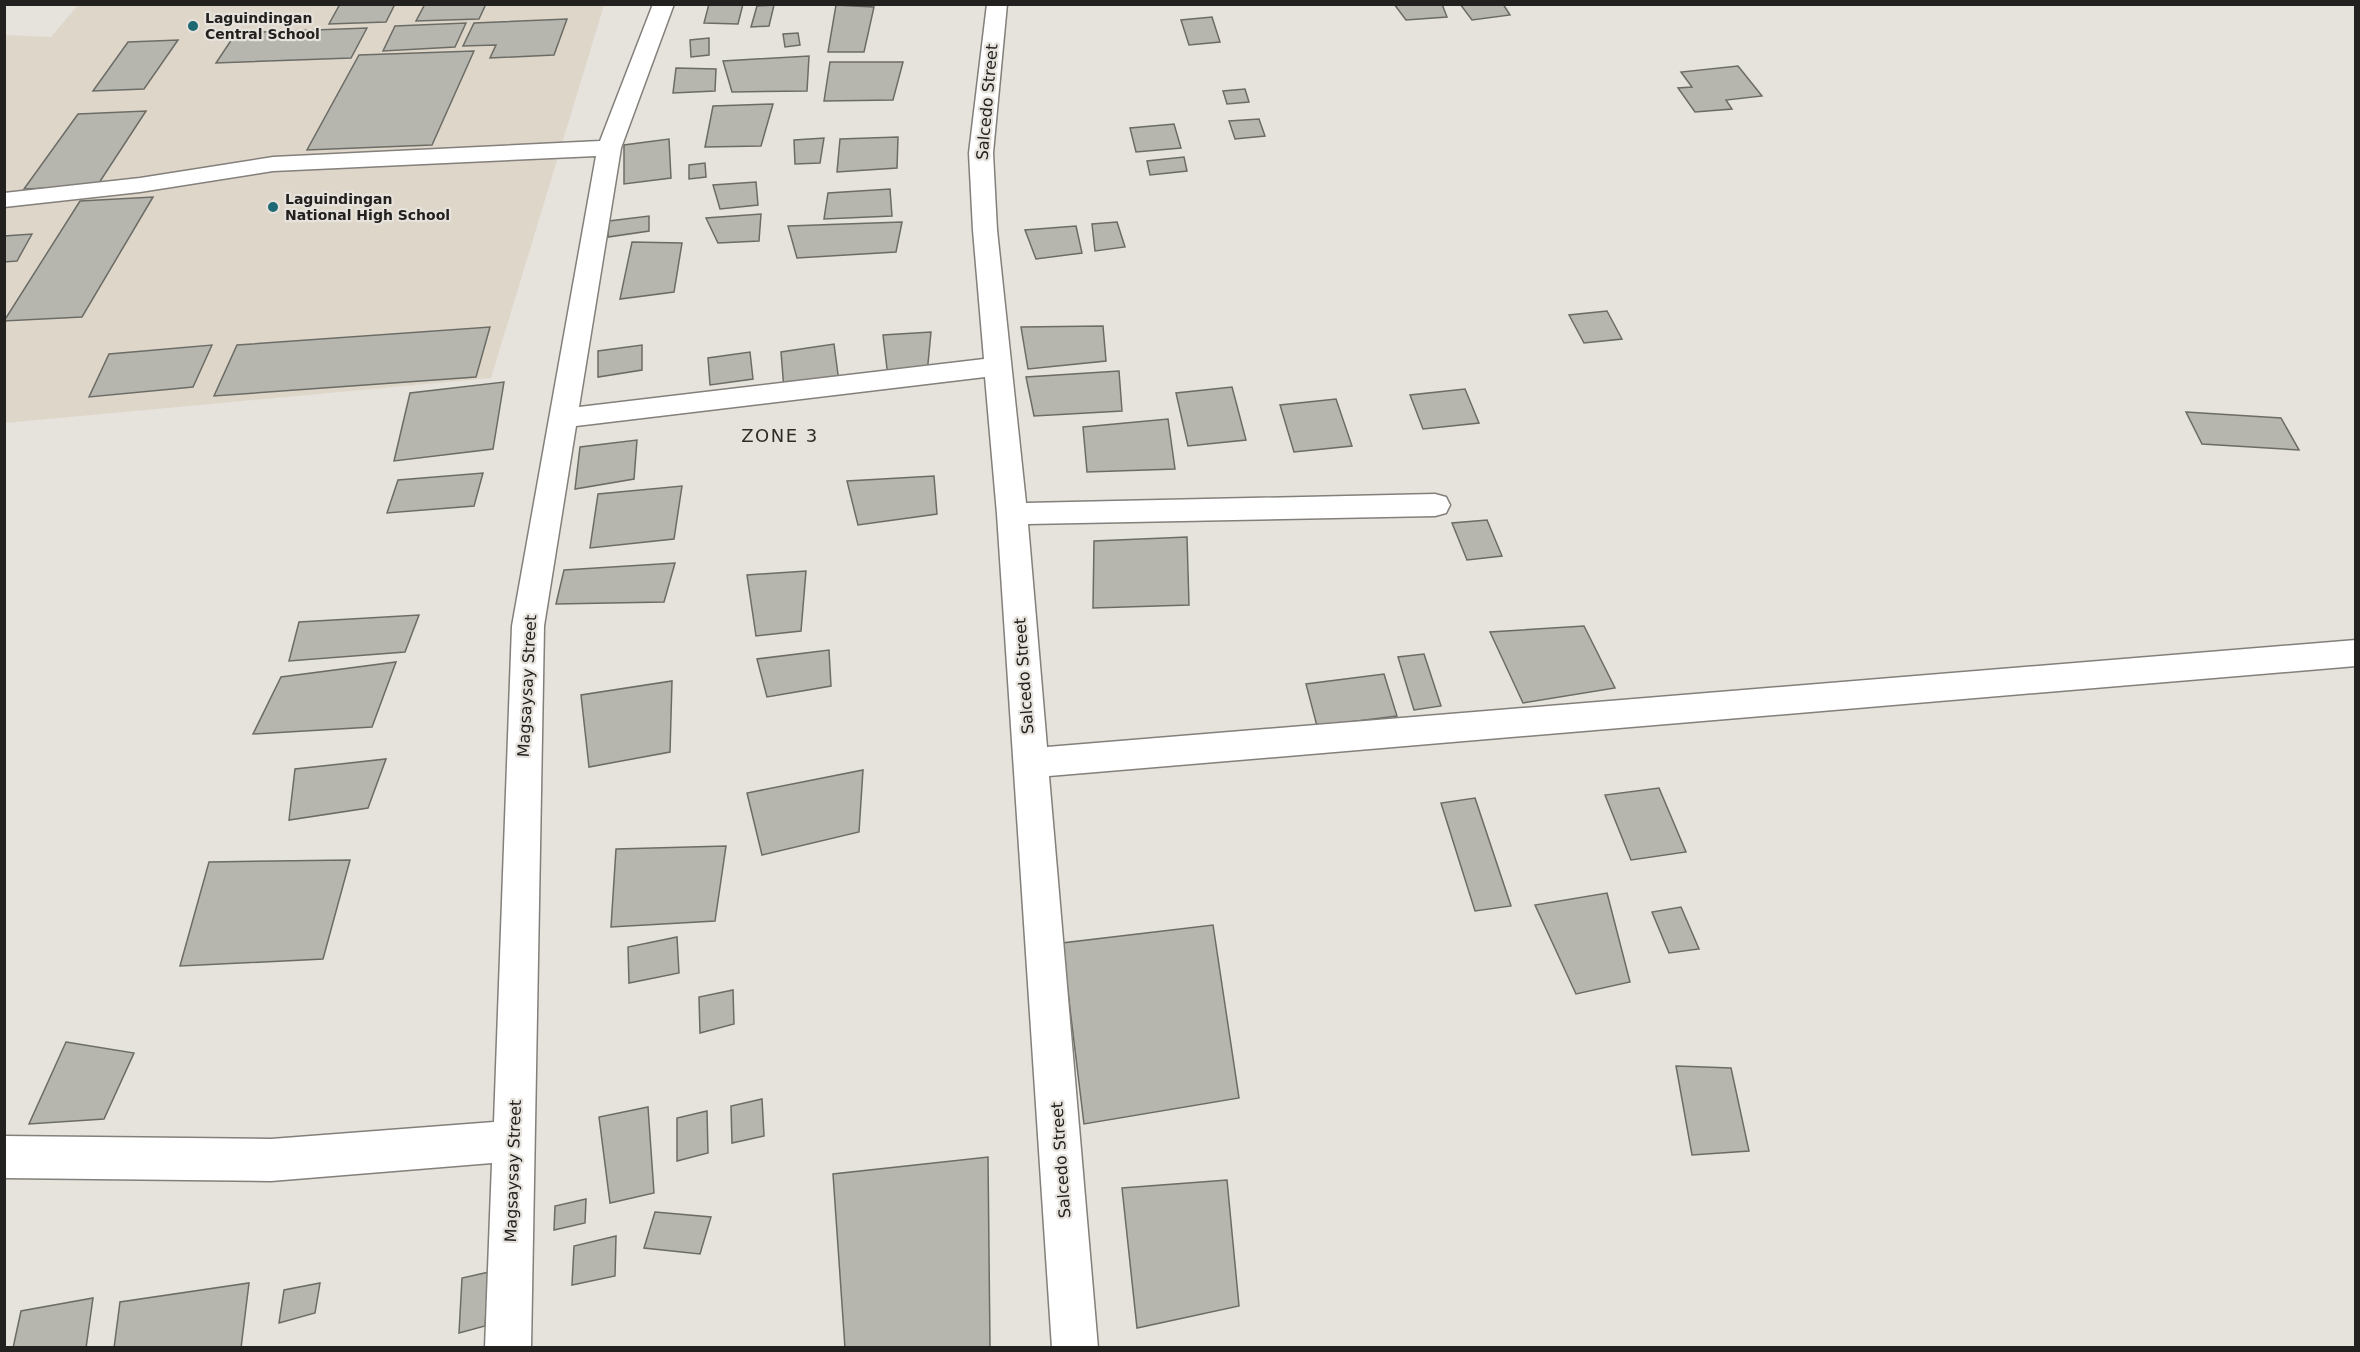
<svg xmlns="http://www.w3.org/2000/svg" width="2360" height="1352" font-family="'DejaVu Sans',sans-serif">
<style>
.built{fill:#dfd6ca}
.building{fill:#b6b6af;stroke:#6c6c66;stroke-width:1.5}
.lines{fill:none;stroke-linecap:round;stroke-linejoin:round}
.minor-casing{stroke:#837f7a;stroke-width:3}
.minor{fill:#fff;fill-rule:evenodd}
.poi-dot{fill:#1e6873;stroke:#e6e2dc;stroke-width:2}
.labels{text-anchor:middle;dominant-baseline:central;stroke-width:4.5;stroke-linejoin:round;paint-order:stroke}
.far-poi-label{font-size:14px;font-weight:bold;fill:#23211f;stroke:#e6e2dc;text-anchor:start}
.street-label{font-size:16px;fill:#23211f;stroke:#e6e2dc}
.neighbourhood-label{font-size:18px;letter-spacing:1.5px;fill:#2e2b26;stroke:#e6e2dc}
</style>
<rect width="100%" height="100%" fill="#e6e2dc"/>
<path class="built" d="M 78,5 L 604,5 L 491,378 L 5,423 L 5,35 L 51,37 Z"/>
<path class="building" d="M 340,4 L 395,4 L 386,22 L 329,24 Z
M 425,4 L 486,4 L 479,19 L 416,21 Z
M 709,4 L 743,4 L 738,24 L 704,23 Z
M 1394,4 L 1442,4 L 1447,17 L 1406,20 Z
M 1460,4 L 1503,4 L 1510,15 L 1472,20 Z
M 774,5 L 769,26 L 751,27 L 757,6 Z
M 836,5 L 874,7 L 864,52 L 828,52 Z
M 1212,17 L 1220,42 L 1189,45 L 1181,20 Z
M 567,19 L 554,55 L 490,58 L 496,45 L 463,46 L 474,23 Z
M 466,23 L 455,47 L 383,51 L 395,26 Z
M 367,28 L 351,58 L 216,63 L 236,33 Z
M 798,33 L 800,45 L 785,47 L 783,34 Z
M 709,38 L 709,55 L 691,57 L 690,40 Z
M 178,40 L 144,89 L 93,91 L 128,42 Z
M 474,51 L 432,145 L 307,150 L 359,55 Z
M 809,56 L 807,91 L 732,92 L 723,61 Z
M 830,62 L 903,62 L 893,100 L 824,101 Z
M 1738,66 L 1762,96 L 1726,100 L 1732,109 L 1695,112 L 1678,88 L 1692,87 L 1681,72 Z
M 676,68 L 716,69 L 715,91 L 673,93 Z
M 1245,89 L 1249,102 L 1227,104 L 1223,91 Z
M 773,104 L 761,146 L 705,147 L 713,106 Z
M 146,111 L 97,186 L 24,189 L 78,114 Z
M 1259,119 L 1265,136 L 1235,139 L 1229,121 Z
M 1174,124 L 1181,148 L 1136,152 L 1130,128 Z
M 898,137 L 897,168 L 837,172 L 840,139 Z
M 824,138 L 820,163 L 795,164 L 794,140 Z
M 669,139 L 671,178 L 624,184 L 624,145 Z
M 1184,157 L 1187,171 L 1150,175 L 1147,161 Z
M 705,163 L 706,177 L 689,179 L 689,165 Z
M 756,182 L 758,205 L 720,209 L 713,185 Z
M 890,189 L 892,216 L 824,219 L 828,193 Z
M 153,197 L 82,317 L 4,321 L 80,201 Z
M 761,214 L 759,241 L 718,243 L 706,218 Z
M 649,216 L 649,231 L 608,237 L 609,221 Z
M 902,222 L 896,252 L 797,258 L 788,226 Z
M 1117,222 L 1125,247 L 1095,251 L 1092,224 Z
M 1076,226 L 1082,253 L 1036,259 L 1025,230 Z
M 32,234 L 17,261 L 4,262 L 4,236 Z
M 632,242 L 682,243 L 674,292 L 620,299 Z
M 1607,311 L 1622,339 L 1584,343 L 1569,315 Z
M 1103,326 L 1106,361 L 1028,369 L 1021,327 Z
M 490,327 L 476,377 L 214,396 L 237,345 Z
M 931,332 L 927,374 L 888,377 L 883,335 Z
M 834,344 L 839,382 L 784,390 L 781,352 Z
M 212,345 L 193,387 L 89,397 L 109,354 Z
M 642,345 L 642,370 L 598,377 L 598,351 Z
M 750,352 L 753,379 L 710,385 L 708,358 Z
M 1119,371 L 1122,411 L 1034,416 L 1026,377 Z
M 504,382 L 493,449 L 394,461 L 410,393 Z
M 1232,387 L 1246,440 L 1188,446 L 1176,393 Z
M 1465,389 L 1479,423 L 1423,429 L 1410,395 Z
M 1336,399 L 1352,446 L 1294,452 L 1280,405 Z
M 2186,412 L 2281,418 L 2299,450 L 2202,444 Z
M 1168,419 L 1175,469 L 1087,472 L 1083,427 Z
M 637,440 L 634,479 L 575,489 L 580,447 Z
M 483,473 L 474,506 L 387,513 L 398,480 Z
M 934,476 L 937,514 L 858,525 L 847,481 Z
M 682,486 L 674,539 L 590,548 L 598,494 Z
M 1487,520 L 1502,556 L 1467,560 L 1452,523 Z
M 1187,537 L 1189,605 L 1093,608 L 1094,541 Z
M 675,563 L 664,602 L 556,604 L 564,570 Z
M 806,571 L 801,631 L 756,636 L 747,575 Z
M 419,615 L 405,652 L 289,661 L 299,622 Z
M 1584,626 L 1615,688 L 1523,703 L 1490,632 Z
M 829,650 L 831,686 L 767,697 L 757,659 Z
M 1424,654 L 1441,706 L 1414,710 L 1398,657 Z
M 396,662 L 372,727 L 253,734 L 281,677 Z
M 1384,674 L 1397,716 L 1317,726 L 1306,684 Z
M 672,681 L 670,752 L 589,767 L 581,695 Z
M 386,759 L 368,808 L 289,820 L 295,769 Z
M 863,770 L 859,832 L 762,855 L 747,793 Z
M 1659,788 L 1686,852 L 1631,860 L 1605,795 Z
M 1475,798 L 1511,906 L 1475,911 L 1441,803 Z
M 726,846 L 715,921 L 611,927 L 616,849 Z
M 350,860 L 323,959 L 180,966 L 209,862 Z
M 1607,893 L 1630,982 L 1576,994 L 1535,905 Z
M 1681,907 L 1699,949 L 1669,953 L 1652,912 Z
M 1213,925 L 1239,1098 L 1084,1124 L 1062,943 Z
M 677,937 L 679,973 L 629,983 L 628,947 Z
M 733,990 L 734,1024 L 700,1033 L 699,997 Z
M 66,1042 L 134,1053 L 104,1119 L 29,1124 Z
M 1676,1066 L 1731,1068 L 1749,1151 L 1692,1155 Z
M 762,1099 L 764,1136 L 732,1143 L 731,1106 Z
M 648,1107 L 654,1193 L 610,1203 L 599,1117 Z
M 707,1111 L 708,1153 L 677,1161 L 677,1118 Z
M 988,1157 L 990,1348 L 845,1348 L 833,1174 Z
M 1227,1180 L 1239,1306 L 1137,1328 L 1122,1188 Z
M 586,1199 L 585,1223 L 554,1230 L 555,1206 Z
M 655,1212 L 711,1217 L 700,1254 L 644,1248 Z
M 616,1236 L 615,1276 L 572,1285 L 574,1246 Z
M 489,1272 L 485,1326 L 459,1333 L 462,1278 Z
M 249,1283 L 241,1348 L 114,1348 L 120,1302 Z
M 320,1283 L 315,1313 L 279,1323 L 284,1290 Z
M 93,1298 L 86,1348 L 13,1348 L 21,1311 Z"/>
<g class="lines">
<g class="minor-casing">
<path id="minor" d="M 653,4 L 674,4 L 621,148 L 579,407 L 984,359 L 973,230 L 969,153 L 987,4 L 1007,4 L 993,153 L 997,230 L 1026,503 L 1435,494 L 1446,497 L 1450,505 L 1446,513 L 1435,516 L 1028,524 L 1047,747 L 2356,640 L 2356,666 L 1049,776 L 1098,1348 L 1052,1348 L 997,514 L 985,377 L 576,426 L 544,626 L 531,1348 L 485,1348 L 492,1163 L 271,1181 L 4,1178 L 4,1136 L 271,1139 L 494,1122 L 512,626 L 596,156 L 273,171 L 140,192 L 4,207 L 4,193 L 140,178 L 273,157 L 600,141 Z"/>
</g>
<use href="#minor" class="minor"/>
</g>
<g class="poi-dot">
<circle cx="193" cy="26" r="6"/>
<circle cx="273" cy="207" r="6"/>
</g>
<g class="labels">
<g class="far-poi-label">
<text x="205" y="18">Laguindingan<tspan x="205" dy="16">Central School</tspan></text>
<text x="285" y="199">Laguindingan<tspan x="285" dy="16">National High School</tspan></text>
</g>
<g class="street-label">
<text transform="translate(987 102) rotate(-85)">Salcedo Street</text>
<text transform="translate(1024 676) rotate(-94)">Salcedo Street</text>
<text transform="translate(527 686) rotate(-87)">Magsaysay Street</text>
<text transform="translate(1061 1160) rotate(-94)">Salcedo Street</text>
<text transform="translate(513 1171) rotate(-88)">Magsaysay Street</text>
</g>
<g class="neighbourhood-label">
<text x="780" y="435">ZONE 3</text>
</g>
</g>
<rect width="2360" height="1352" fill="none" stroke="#23211f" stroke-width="12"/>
</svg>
